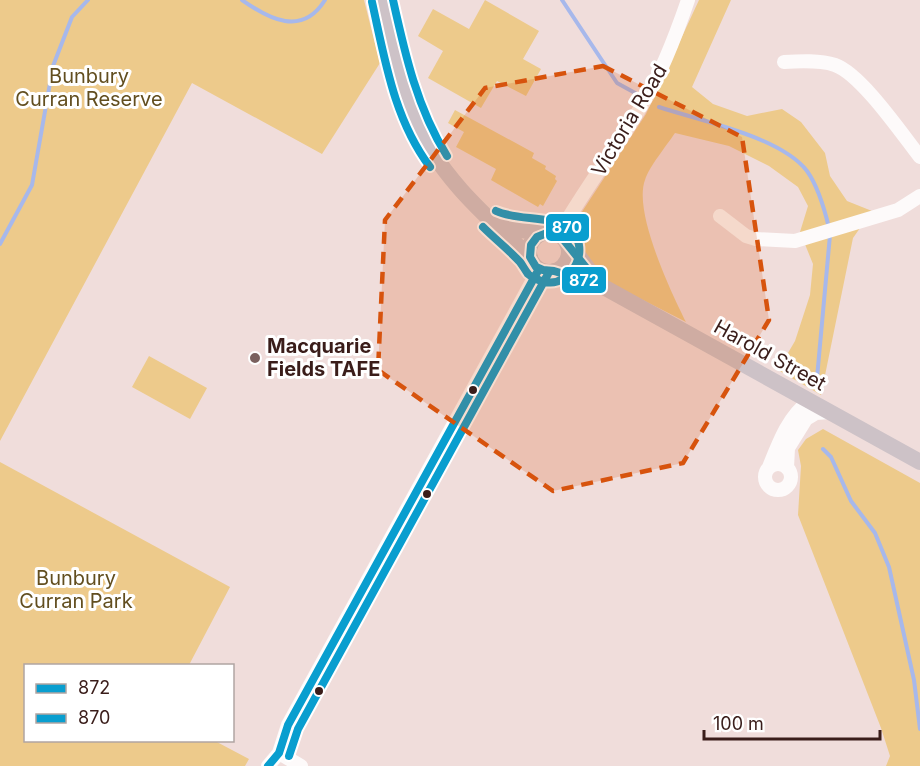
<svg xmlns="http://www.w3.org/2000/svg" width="920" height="766" font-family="Inter,sans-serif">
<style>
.green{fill:#edca8b}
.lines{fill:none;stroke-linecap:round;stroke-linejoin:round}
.stream{stroke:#a7b8eb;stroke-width:4}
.minor{stroke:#fdfafa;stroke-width:14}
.major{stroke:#cdc2c7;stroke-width:16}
.bus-1-casing{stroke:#fff;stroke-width:12}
.bus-2-casing{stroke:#fff;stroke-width:12}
.bus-1{stroke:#099ecf;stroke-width:8}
.bus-2{stroke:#099ecf;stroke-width:8}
.marked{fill:#d7530d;fill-opacity:0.2;stroke:#d7530d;stroke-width:4.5;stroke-dasharray:12 8;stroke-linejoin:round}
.poi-dot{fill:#7a605e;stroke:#fff;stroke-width:2}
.bus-dot{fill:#3a1d1a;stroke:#fff;stroke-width:2}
.labels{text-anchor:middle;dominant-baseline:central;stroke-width:6;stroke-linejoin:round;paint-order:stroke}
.park-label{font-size:20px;fill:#624e1f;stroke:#fff}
.street-label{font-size:20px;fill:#3a1d1a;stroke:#fff}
.poi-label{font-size:20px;font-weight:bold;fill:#3a1d1a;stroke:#fff;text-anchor:start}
.line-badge{stroke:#fff;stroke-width:2}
.badge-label{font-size:16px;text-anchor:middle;font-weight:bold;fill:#fff}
</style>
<rect width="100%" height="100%" fill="#f0dddb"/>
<path class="green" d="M 0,0 L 364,0 L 380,63 L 322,154 L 192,83 L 0,441 Z
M 485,0 L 539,31 L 523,59 L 541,69 L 526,96 L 497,81 L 481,108 L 428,78 L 443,51 L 418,36 L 433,9 L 469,29 Z
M 699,0 L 731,0 L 692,87 L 713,104 L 747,116 L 782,109 L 801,122 L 825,153 L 830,176 L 847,201 L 872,211 L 853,238 L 821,395 L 778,370 L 795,341 L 810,295 L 813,264 L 800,232 L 808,206 L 798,187 L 769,166 L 729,146 L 675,133 C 667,145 649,167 645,180 C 633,212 671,292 686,322 L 592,274 L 572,227 L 646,114 Z
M 455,110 L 534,153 L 532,158 L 546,166 L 545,169 L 556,176 L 555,179 L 557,181 L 543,206 L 540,204 L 538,207 L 491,180 L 496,169 L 456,147 L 464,132 L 448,123 Z
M 149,356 L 207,388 L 190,419 L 132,387 Z
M 823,429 L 920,483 L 920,766 L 886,766 L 890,756 L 881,728 L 798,515 L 801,466 L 798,450 L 806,439 Z
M 0,462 L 230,587 L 189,665 L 26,666 L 26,740 L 215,741 L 249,759 L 245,766 L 0,766 Z"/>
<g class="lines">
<path class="stream" d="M 242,0 C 269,19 302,37 325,0
M 562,0 L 617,83 L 637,94
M 659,107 C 701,121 781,137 807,171 C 817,185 825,211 829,228
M 0,244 L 32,185 L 53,66 L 72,17 L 88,0
M 817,378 L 830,235
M 823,449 L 831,457 L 851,501 L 875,533 L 889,567 L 914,680 L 920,729"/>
<path class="minor" d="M 784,62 C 800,61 820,60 835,65 C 861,74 902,134 920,157
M 720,216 L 746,236 L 756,239 L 795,241 L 898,210 L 920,196
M 559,234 C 585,188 617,147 644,102 C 663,70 676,35 688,0
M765 477a13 13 0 1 1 26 0a13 13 0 1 1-26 0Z
M 769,467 C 779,442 788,417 809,401
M 787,468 L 788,448 L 806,419 L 816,413 L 830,412
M 279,753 L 301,766
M 268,766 L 279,753 L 288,725 L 539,269"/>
<path class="major" d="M 382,0 C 391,38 397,80 413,116 C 438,175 484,215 530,257
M 496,222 L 513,229 L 544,233
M529 252a20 20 0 1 1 40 0a20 20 0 1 1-40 0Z
M 569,247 L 580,258 L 600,285
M 554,271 L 600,285 L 920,462"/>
<g class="bus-1-casing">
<path id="bus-1" d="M 547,233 L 559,234 L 600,285 L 554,271 L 543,270 L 536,267 L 530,257 L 531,245 L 537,237 Z
M 268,766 L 279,753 L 288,725 L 539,269"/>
</g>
<g class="bus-2-casing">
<path id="bus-2" d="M 393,0 C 405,54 417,108 447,156
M 372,2 C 385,60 394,119 430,167
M 483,227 C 495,239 509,250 520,262 C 523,266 525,270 528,274 C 531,277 540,281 545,282 C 573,288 593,245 568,228 C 550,215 517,221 496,211
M 289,756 L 298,729 L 548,274"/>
</g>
<use href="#bus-1" class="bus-1"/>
<use href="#bus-2" class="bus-2"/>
</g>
<path class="marked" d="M 603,66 L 742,137 L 769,320 L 683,463 L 553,491 L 378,370 L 385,220 L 485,88 Z"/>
<circle class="poi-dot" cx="255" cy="358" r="6"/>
<g class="bus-dot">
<circle cx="473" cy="390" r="5"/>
<circle cx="427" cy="494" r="5"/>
<circle cx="319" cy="691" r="5"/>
</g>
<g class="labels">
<g class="park-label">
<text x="89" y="76">Bunbury<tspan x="89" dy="23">Curran Reserve</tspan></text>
<text x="76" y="578">Bunbury<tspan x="76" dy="23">Curran Park</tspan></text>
</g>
<g class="street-label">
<text transform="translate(629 120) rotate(-59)">Victoria Road</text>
<text transform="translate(770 355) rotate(29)">Harold Street</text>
</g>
<g class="poi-label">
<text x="267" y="346">Macquarie<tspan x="267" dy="23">Fields TAFE</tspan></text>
</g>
</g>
<g class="line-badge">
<rect x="545" y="213" width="45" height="29" rx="6" fill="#099ecf"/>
<rect x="561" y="266" width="46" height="28" rx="6" fill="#099ecf"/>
</g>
<g class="badge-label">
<text x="567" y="233">870</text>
<text x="584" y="286">872</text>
</g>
<rect x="24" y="664" width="210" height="78" fill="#ffffff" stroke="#b0a5a3" stroke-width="1.5"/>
<rect x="36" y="684" width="30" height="9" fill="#099ecf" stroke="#b0a5a3" stroke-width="1.5"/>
<text x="78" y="694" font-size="18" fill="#3a1d1a">872</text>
<rect x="36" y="714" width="30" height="9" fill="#099ecf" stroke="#b0a5a3" stroke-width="1.5"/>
<text x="78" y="724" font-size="18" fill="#3a1d1a">870</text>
<path d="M704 730v9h176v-9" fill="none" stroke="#3a1d1a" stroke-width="3"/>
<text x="713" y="730" font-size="18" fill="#3a1d1a" stroke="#ffffff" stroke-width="4.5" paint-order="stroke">100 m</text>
</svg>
